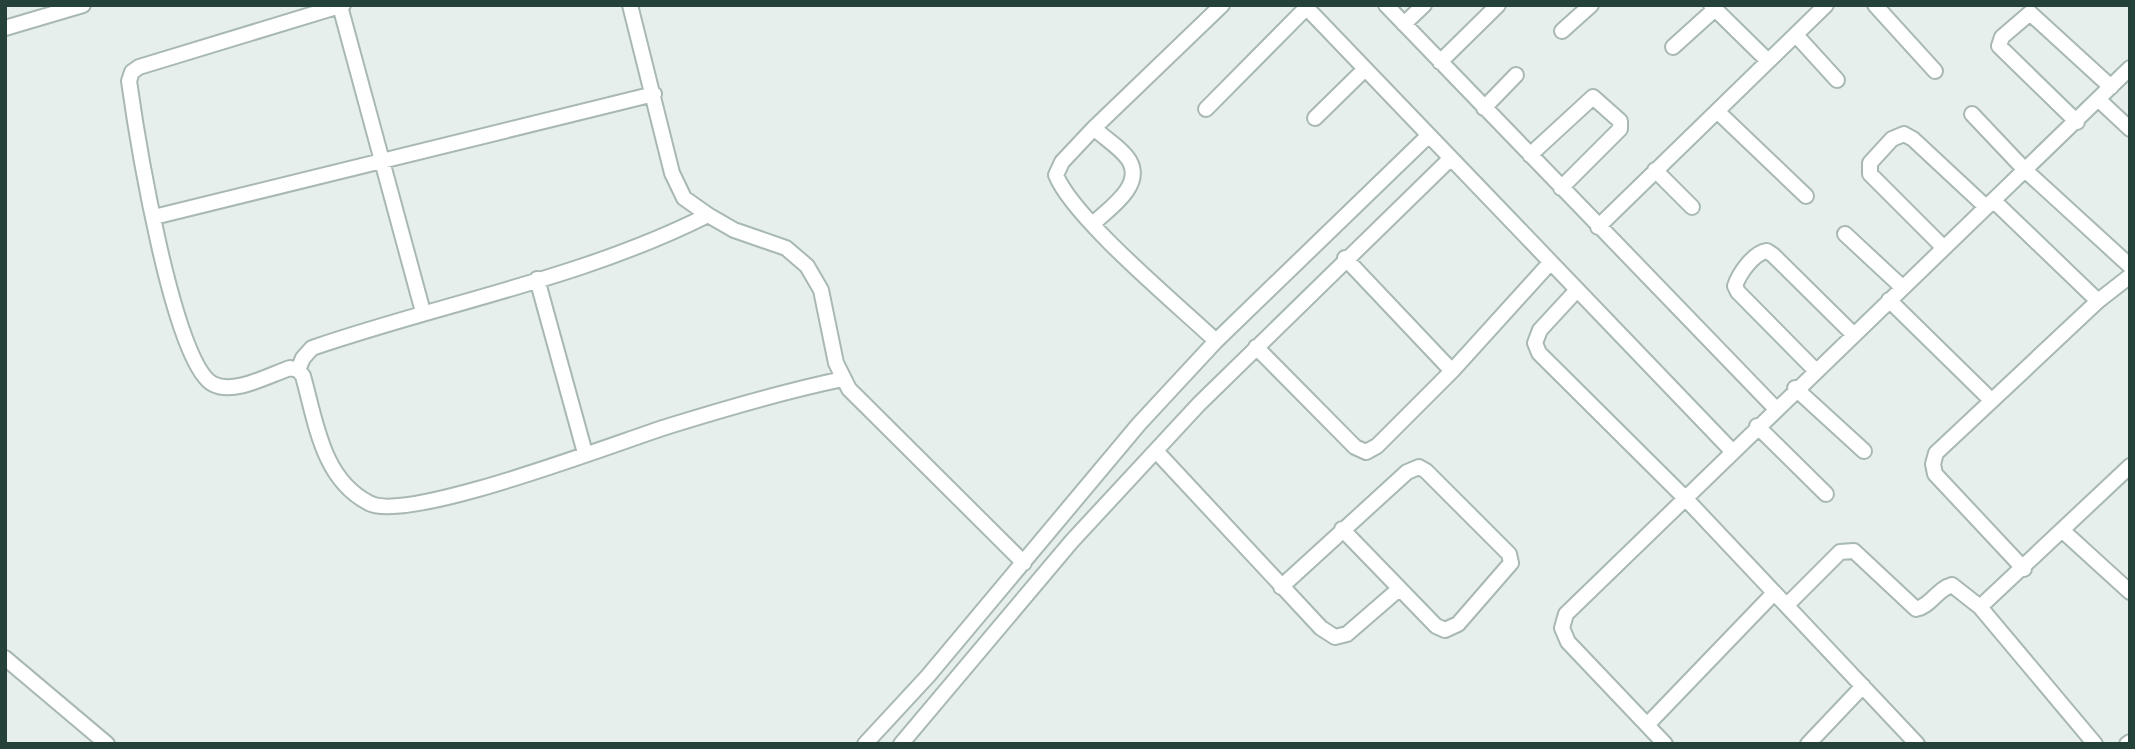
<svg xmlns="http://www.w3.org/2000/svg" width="2135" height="749" font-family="'Space Grotesk',sans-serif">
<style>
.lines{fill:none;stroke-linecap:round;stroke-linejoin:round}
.lane-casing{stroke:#a8b8b2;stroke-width:18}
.lane{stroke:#fff;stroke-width:14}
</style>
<rect width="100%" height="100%" fill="#e6efeb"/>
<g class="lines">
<g class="lane-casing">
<path id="lane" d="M 343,5 L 139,67 L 132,72 L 129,81 C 136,131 173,364 213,384 C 234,395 269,375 290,368 L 298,370 L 303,376 C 316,422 322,479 369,503 C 407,524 618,442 669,426 C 727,408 785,391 843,379
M 630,5 L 672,173 L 684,198 L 708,215 L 734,230 L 786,248 L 807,266 L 821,290 L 836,363 L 849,389 L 1024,563
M 1304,5 L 1733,452
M 1386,5 L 1775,408
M 1711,5 L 1768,61
M 1875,5 L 1935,71
M 340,6 L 423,312
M 1404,24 L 1424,5
M 5,28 L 83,5
M 1562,31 L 1591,5
M 1796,35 L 1837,80
M 1673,47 L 1715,9
M 1440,62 L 1498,5
M 2099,100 L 2130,129
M 1484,108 L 1516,75
M 1206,109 L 1306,8
M 1717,111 L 1806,196
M 1972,114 L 2025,170 L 2130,266
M 1315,118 L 1365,69
M 2077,122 L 1999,46 L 2002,37 L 2030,13 L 2111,87
M 1530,155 L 1593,97 L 1620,121 L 1620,129 L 1561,188
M 1655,170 L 1692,207
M 1994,201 L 2098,301
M 154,217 L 654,94
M 1093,224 C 1108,209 1143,187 1130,162 C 1124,150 1104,138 1094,128
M 1598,227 L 1826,5
M 1845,234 L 1902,287
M 1943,247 L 1870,174 L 1870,163 L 1892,139 L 1904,134 L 1913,139 L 1986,207
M 1345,258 L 1452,371
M 537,279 L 585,453
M 1576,291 L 1540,330 L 1535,343 L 1539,353 L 1686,499 L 1917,744
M 1889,300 L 1991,400
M 1216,341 C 1178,305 1073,218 1056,175 L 1062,162 L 1094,128 L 1222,5
M 1256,347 L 1355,447 L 1366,452 L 1377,446 L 1452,371 L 1549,264
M 298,370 L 303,358 L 312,348 C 443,303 583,278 708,215
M 1815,370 L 1738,292 L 1735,286 C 1739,274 1753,253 1767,251 L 1773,255 L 1853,334
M 1795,388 L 1864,451
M 1757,426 L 1826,494
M 1157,452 L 1321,628 L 1335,637 L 1347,634 L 1399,589
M 2063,531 L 2130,592
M 2024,569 L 1935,474 L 1933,464 L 1936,453 L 2098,301 L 2130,276
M 1281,587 L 1407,472 L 1419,467 L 1426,471 L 1509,554 L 1511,563 L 1458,624 L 1445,630 L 1436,626 L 1342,529
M 1787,605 L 1840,552 L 1854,551 L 1916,609 C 1931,606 1937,589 1952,585 L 1980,607 L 2095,744
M 1980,607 L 2130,466
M 5,658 L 107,744
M 1647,725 L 1774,593
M 865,744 L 928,676 L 1139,424 L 1216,341 L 1428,136
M 901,744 L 1072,541 L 1199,404 L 1450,159
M 1665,744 L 1568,642 L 1562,628 L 1566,614 L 2130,68
M 1808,744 L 1863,686
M 2127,744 L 2130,742"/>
</g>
<use href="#lane" class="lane"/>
</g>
<rect width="2135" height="749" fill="none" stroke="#24423a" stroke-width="14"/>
</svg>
